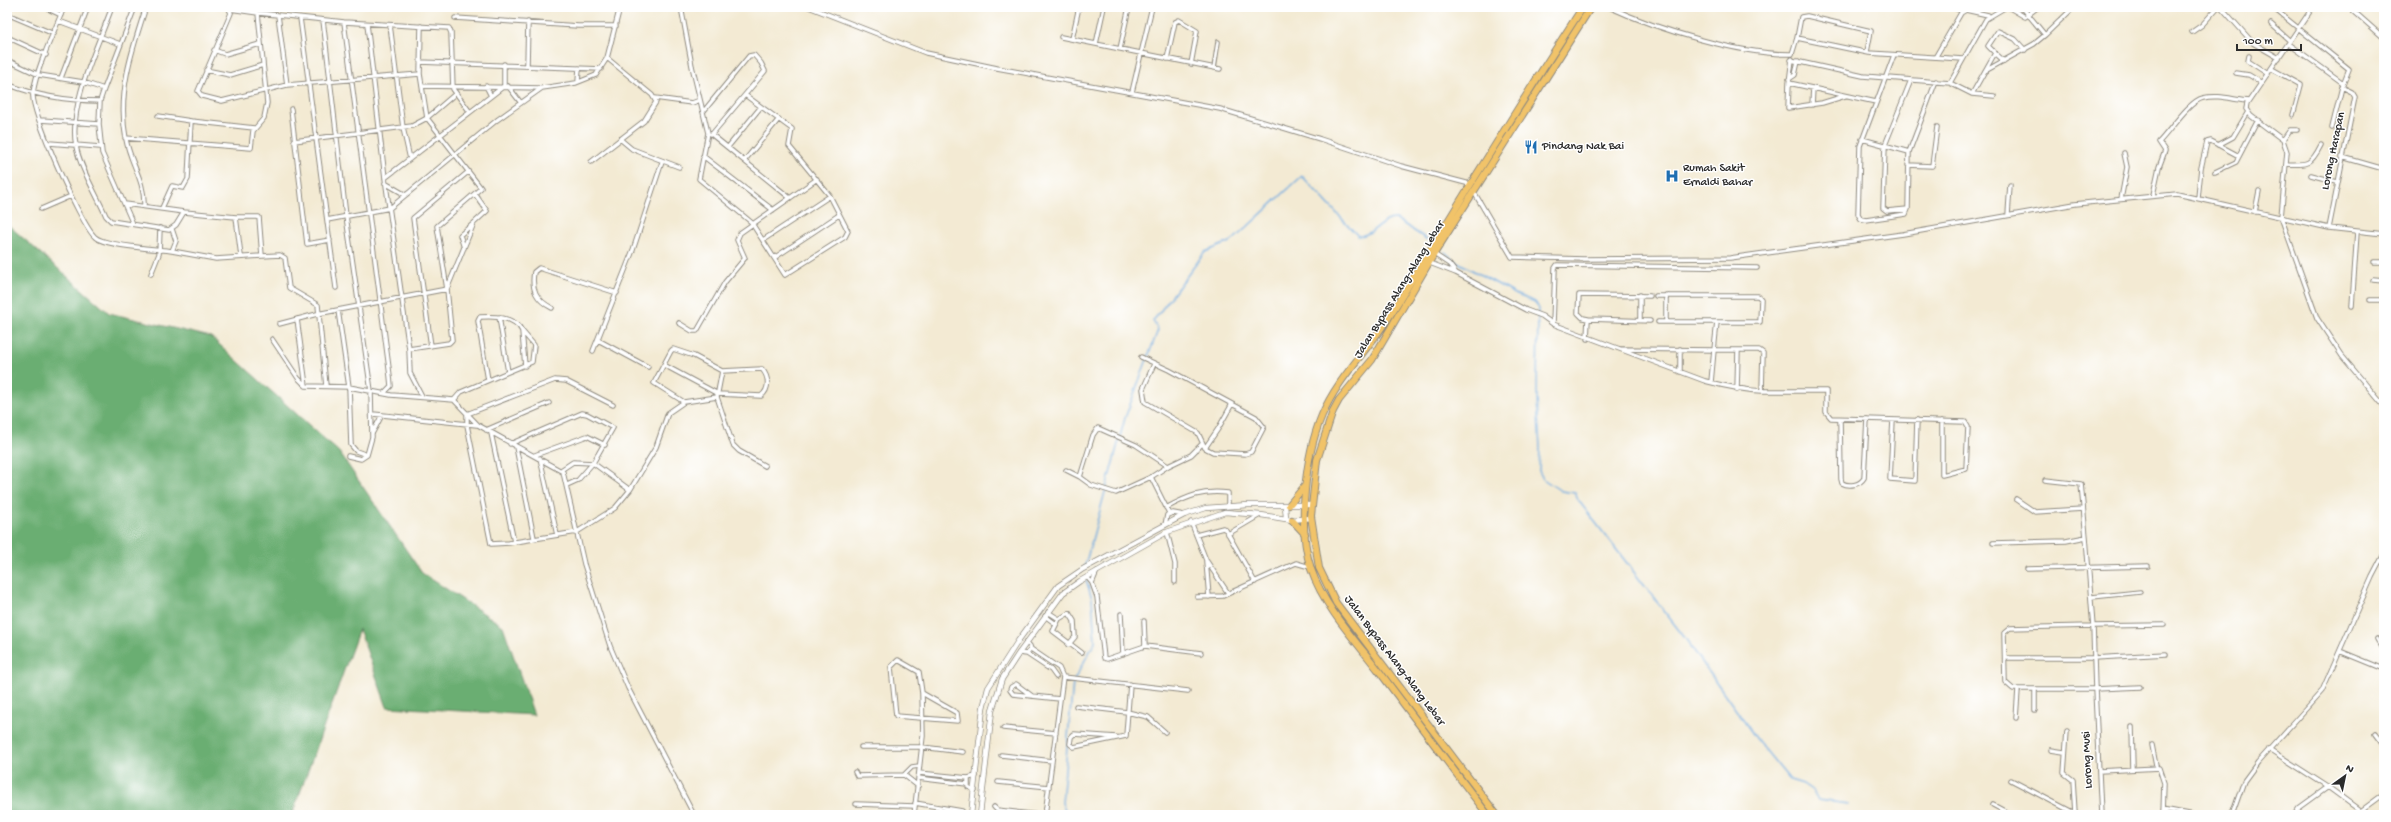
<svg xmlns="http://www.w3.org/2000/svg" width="2391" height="822" viewBox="0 0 2391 822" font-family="'Gochi Hand',sans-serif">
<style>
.forest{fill:#6aae72;stroke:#4a6c4e}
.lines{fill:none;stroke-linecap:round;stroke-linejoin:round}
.stream{stroke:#6fabe0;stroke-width:1.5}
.minor-casing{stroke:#8f8a7f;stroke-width:5.5}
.tertiary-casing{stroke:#8f8a7f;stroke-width:6}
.trunk-casing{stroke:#8f8a7f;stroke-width:8}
.minor{stroke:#fff;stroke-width:3.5}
.tertiary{stroke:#fff;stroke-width:4.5}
.trunk{stroke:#f1c369;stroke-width:6}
.labels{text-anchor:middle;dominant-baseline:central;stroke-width:3;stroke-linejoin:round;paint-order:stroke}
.poi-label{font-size:12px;fill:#2b2b2b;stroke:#fff;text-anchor:start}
.street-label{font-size:12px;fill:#2b2b2b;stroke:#fff}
</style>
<rect width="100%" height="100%" fill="#fff"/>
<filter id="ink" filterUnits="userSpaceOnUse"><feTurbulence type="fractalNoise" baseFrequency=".025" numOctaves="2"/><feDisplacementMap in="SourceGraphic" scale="8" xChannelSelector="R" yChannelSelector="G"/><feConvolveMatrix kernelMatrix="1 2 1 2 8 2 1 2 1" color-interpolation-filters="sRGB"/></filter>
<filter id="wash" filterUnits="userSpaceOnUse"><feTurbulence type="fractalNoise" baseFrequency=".012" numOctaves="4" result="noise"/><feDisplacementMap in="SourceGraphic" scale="16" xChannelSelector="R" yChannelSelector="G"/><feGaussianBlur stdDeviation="0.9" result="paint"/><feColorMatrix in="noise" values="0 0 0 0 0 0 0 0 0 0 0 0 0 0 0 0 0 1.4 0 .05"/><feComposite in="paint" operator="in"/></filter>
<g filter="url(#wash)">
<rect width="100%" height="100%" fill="#f3ead3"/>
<path class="forest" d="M7,224l102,89 102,24 128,115 83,121 81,53 31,89 -147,-8 -28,-78 -67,186h-285z"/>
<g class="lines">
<path class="stream" d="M1386,7l1,1
M1445,252l9,8 63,35 18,7 3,5 -1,92 3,49 -1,23 4,8 18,12 14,2 3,7 107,138 73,103 32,39 13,4 10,7 5,9 31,4
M1085,566l40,-148 33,-88 -5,-9 52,-69 27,-11 70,-65 56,60c15,0 24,-18 38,-17l32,21
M1067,815l-5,-12 11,-121 22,-40 -3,-44 -6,-18"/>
</g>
</g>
<g filter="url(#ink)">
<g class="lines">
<g class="minor-casing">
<path id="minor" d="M44,7l17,8
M64,7c-10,26 -27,59 -31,86 -3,17 48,132 62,144 9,9 62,12 77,14
M112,7c-14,39 -44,98 -36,139 4,22 21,49 30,70l5,5 58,9 7,-5 8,-13 52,5 5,39
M228,7l3,6 -33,78 4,5 20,5 65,-16 133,-11
M422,7h8
M681,7l11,59 16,67 -9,46 52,43 34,53 60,-38 3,-6 -18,-35 -41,-50 3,-17 -47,-34
M809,7l117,46 71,15 223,41 100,30 81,27 69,18
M1152,7h8
M1609,7c47,22 131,48 183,47l5,-16 72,15 94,6
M1951,7l13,4
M2008,7l17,10 13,-10
M2221,7l32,36 26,15
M2272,7l77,62 -7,18 -10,41
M2313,7l-66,97 -1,5 5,7 32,24 4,12 -6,65 36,101 25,38 42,50
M2349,7l35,31
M258,13l20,2 9,70
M7,14l47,20
M278,15l66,7 105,6 2,5 2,56 17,23
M300,18l36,270
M455,18l123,8h38
M323,20l23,196 25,175 1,46 -5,18
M59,21l61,23
M344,22l46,354 1,10 -7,7
M367,24l18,154 24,171 1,24 12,23
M2271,24l19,17
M390,25l13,103 7,31
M2192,32l10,-7 16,-18
M2045,35l27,-26 -1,-2
M7,37l39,18
M1061,37l159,32
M1797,38l4,-21 6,-1 64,15 -4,21
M1072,39l7,-32
M1096,44l8,-37
M2289,44l54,39
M1120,49l9,-42
M214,50l11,4 35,-10
M1995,53l9,8
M1894,55l-34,91 -2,68 3,5 5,1 40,-6 2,-5
M1936,56l25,-43 5,-3 22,5
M2249,56l-1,5 20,13
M1167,59l8,-37 4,-2 18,11 -6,33
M1792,59l-3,24 87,19
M7,60l32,15 44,7 21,7 31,-82
M1791,60l72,16 87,7 36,-64 20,-12
M420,62l181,7
M527,65l1,-43
M1214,68l4,-26
M2272,69l29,16 -8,30
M206,70l24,5 33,-10
M1985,71l49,-27 11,-9 -23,-28
M2236,73l13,2 13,8
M61,78l27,-71
M1789,79l6,-4 3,-14
M1911,80l-26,65 -2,63 4,3 21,-2 1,-57 27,-71
M578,82l1,-14
M1789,83l-1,25 34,-5 23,-7
M1950,83l22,11 23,-41 -7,-7 10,-15 17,8 10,11
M7,84c30,12 60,17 93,17
M422,86l118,2
M486,86l5,10
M508,86l13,17
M1132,92l20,-85
M1972,94l22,2
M655,98l37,5 8,-3
M1812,105l1,-17
M291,109l16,135 23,-4
M703,112l46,-56 5,-1 7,8 4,8 -53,63
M158,116l33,5
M40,120l59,4 3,29 31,71
M99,124l1,-23 4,-12
M2384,127v8
M711,134l79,64
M125,138l126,10 2,-17 11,-13 3,-15 -9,-90 -28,-4
M620,139l12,10 47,18
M1862,139l47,13
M2283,140l7,-10h7
M294,141l118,-15 15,-8 28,-24
M49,143l51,4
M2218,145l15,-8 15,-25
M728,147l32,-39
M703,156l70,54
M2342,157l42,12
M745,160l34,-41
M591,162l53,-41 12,-19 -4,-7 -45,-37
M2286,164c22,1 25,1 35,-19
M1908,165l24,1 5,-39
M2215,172l21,-10 22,-42
M2311,175l26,7
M385,178l119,-92v-22
M385,183l19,11
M1474,192l38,65 72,2 146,-1 173,-24 172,-30 102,-10 152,34 55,6
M2153,195l6,-28 6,-16 -6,-9c11,-11 30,-41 44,-44 15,-4 31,2 46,3
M2198,198l3,-30 6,-26 4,-1 28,15
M2121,199l6,-32 -3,-14
M125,204l59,8
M144,206c1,-26 -14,-43 -18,-67 -9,-46 6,-89 20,-132
M162,208l10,-22 11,2 5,-9 3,-58 63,7
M41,209l30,-13
M2255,212l4,-21
M2008,215l2,-30
M236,217h23l3,39 18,-1 5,3 4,30 29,17 8,81
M327,220l63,-12 107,-88 45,-32 34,-5 20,-8 11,-17 13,-51
M2329,228l26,-131 -3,-5 -10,-5
M172,229l4,12 -4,10 44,8 46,-3
M763,240l67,-44
M464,248l-4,-13 14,-12
M1434,254l15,10 7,9
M774,258l65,-43
M2374,262h10
M1430,263l26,10 70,37 16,6 11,8 152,57c19,5 36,9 57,10l1,-38 -4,-3h-45l-3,32
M151,274l8,-20 1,-26
M2373,280l11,1
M1656,296h102l3,3 -1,23h-43
M2370,300h14
M2352,306l5,-74
M552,308c-16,-8 -21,-19 -18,-36l5,-4 78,25
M338,310l11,77 2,58 5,6 11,4 -6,4 -13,-3
M297,319l9,67
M1588,319l-5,-1 -5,-5 1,-18 71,1
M1640,320v-25
M1666,322v-27
M679,323l13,8h5l28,-49 20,-24 -8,-18 3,-7 77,-54
M279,324l38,-10 130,-25 27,-66 13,-12 -12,-17
M1553,324l2,-56 2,-3 200,3
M272,339l26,39 8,8 43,1 42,8 63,5 24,25 85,47 21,92 26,82 18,42 66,127
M1587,339l1,-20 62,2
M598,340l50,27
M431,346l-18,-128 55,-46
M409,349l40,-6 3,-3 -5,-51 -10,-63 44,-38 -54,-70 -7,-44 1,-48
M1620,349l94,1 3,-28h-59
M593,351l40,-101 29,-88
M1141,357l28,13 87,47 8,10 -13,25 -6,2 -32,-2 -8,-4 -7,-15 -53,-31 -2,-13 11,-25
M722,371l-5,26 16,48 6,6 26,15
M508,372l24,-10 2,-17 -12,-14
M1680,372v-23
M488,380l-10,-59 2,-4c13,-1 35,-1 42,14l3,35
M1737,390l1,-40
M1762,391h64v21l5,6 134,4 3,5 -2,42 -24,6v-54
M454,400l7,-8 47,-20 -9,-55
M684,402l33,-5
M613,405l-47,-24 -11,-1 -88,34v11l24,119 18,-1 68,-11 38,-24 15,-18 26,-43 12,-34 16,-11 -30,-19 17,-32 2,-2 21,7 28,15 40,-2c7,8 8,20 -1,27l-43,-2 -54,-29
M373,414l104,11
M1840,419l1,60 1,4c7,4 18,2 22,-5l3,-59
M1893,420l-3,59 25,2 2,-61
M486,430l63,-27
M373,432l9,-17
M491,433l23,109
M510,444l72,-31 5,1 26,14 -20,35 -20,-1 -12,8
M516,447l18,91
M1205,448l13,-19 14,-25
M535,455l52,-19 18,9
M540,458l17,77
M1066,470l14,7 13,-42 5,-7 38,17 32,21 23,-11 11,-11
M1080,477l11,8 25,8 35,-16 17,-11
M1151,477l18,36
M2045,480l36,4 5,53
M567,485l11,-5 15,-17 37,27
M2016,499l19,13 48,-3
M1166,508c22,-12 36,-18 62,-15v12
M1191,522l15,38 22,33
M1165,525l2,-10 6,-2 11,2
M1167,532l8,32v18
M1228,534l32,-19
M1196,535l27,-7 3,2 29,52
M1993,543l73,-2 20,-4 7,89 71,-1
M1206,561l3,36
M2027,569l121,-3
M1087,577l5,6 5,-12
M1092,583l5,14 7,61 3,1 38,-13 56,7
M1197,597l26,-1 73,-33 14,4
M2092,597l48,-5
M1048,612l11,7
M1121,614l2,40
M1045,616l11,8
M1144,621l1,25
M2377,639l7,12
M1068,645l7,-8 -1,-16 -5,-8 -10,6 -6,12 29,22
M1031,649l28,19 4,9 -18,138
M2340,651l44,18
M1019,653l8,1 4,-5 -1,-3 -4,-4
M1027,654l24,16 5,7
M2005,658h89l1,31 45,-2
M898,660l21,12 3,21 35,20 1,8 -62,-5 -5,-49z
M1063,677l125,14
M1032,696l-16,-12 -5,3 -1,3 3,4 47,5
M1076,706l51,6 21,5 17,15
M2035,710v-20
M2016,718l2,-28
M2132,727l1,42
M1003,728l53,5
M2067,731l-3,42 9,7 2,33
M2375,734l9,12
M1116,737l-42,-3 -3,3 -1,7 4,3 52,-11 4,-52
M2152,745l4,21
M861,747h61l41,5
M2269,749l59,38 38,28
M2051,750l13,2
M1001,755l51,6
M2099,771l60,-3 5,15 -1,32
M855,772l2,4 47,-1 8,-8 7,-1
M919,773l49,5
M904,775l14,11
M918,778l49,6
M2011,780l67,35
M998,782l51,5
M975,790l-7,-3v-9l8,-2
M915,803l47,8
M856,804l58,2
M1993,805l19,10
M994,807l3,3 42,5
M2163,809l31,6
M2361,811l23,-17
M914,815l9,-79 -1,-43
M2101,815l-6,-126h-82l-8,-7 -1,-49 6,-5 83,-2 1,32 72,-4
M2232,815l12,-34 14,-19 64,-71 50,-114 12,-23
M2294,815l5,-7 29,-21"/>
</g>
<g class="tertiary-casing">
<path id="tertiary" d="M1285,505l1,13
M971,815l12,-107 5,-20 30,-47 40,-55 25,-17 82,-44 19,-10 22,-7 42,-3h64
M980,815l12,-104 10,-32 17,-26 44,-60 17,-12 87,-49 58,-20 36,3 31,5 19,-2"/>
</g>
<g class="trunk-casing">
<path id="trunk" d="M1289,505l15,-18
M1292,520l13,14
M1488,815c-37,-48 -73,-96 -109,-144 -24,-31 -55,-64 -68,-102 -14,-43 -6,-113 11,-154 15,-36 46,-65 67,-98 64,-104 127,-208 194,-310
M1497,815l-161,-212 -17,-35 -8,-52 6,-56 16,-49 6,-11 33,-40 62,-106 157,-247"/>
</g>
<use href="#minor" class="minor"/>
<use href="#tertiary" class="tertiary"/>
<use href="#trunk" class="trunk"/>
</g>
</g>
<defs>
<g id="restaurant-bare" transform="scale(1.08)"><path d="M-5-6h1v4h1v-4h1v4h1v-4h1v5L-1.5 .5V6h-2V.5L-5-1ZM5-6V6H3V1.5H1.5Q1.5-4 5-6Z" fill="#1f6fb2" stroke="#fff" stroke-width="2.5" paint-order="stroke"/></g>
<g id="hospital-bare" transform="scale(1.08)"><path d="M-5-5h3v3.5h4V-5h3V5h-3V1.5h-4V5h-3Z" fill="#1f6fb2" stroke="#fff" stroke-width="2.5" paint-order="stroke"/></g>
</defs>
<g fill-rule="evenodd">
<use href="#restaurant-bare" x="1531" y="147"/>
<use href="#hospital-bare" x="1672" y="176"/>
</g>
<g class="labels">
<g class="poi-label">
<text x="1542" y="147">Pindang Nak Bai</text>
<text x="1683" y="169">Rumah Sakit<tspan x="1683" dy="14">Ernaldi Bahar</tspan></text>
</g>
<g class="street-label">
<text transform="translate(2334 151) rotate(-78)">Lorong Harapan</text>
<text transform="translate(1400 290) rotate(-58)">Jalan Bypass Alang-Alang Lebar</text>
<text transform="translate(1394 661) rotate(53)">Jalan Bypass Alang-Alang Lebar</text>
<text transform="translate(2088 760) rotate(-93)">Lorong Musi</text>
</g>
</g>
<rect width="2391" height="822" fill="none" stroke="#fff" stroke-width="24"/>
<g transform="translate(2345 776) rotate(33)" stroke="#ffffff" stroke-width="3" paint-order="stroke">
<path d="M0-3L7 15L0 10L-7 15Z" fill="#2b2b2b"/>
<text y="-6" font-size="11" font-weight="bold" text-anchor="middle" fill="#2b2b2b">N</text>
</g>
<path d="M2237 44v6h64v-6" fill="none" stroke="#2b2b2b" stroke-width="2"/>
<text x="2243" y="44" font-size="12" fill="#2b2b2b" stroke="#ffffff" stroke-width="3" paint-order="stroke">100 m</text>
</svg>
